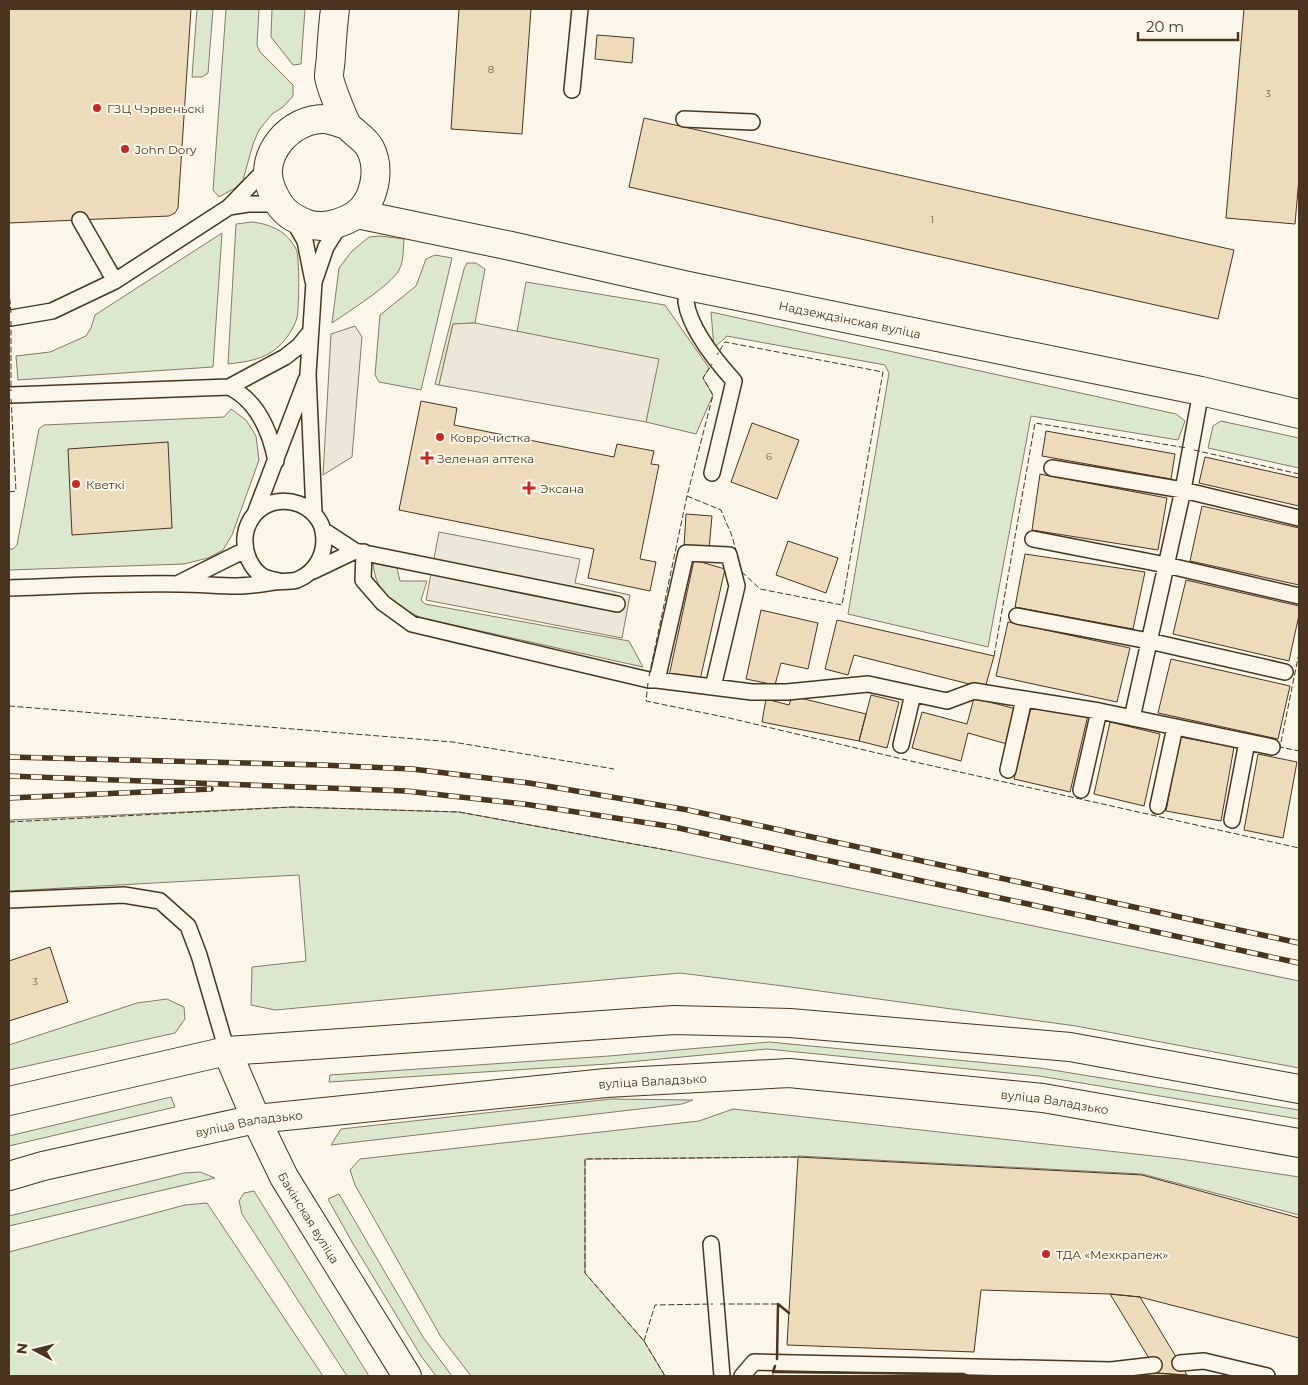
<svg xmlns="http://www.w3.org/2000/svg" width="1308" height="1385" viewBox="0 0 1308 1385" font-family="Montserrat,sans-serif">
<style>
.green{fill:#dce7d0;stroke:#887966}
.parking{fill:#ede7d9;stroke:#887966}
.building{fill:#ecdcbc;stroke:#4a3520}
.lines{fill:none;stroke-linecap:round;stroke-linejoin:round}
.service-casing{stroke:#4a3520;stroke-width:18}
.minor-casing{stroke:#4a3520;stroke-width:30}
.secondary-casing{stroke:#4a3520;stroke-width:30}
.service{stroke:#fbf6e9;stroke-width:15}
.minor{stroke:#fbf6e9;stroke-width:28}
.secondary{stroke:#fbf6e9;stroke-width:28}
.rail-casing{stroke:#4a3520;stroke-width:5.5}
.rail{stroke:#fbf6e9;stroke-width:4;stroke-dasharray:11;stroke-linecap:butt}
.fence{stroke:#4a3520;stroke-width:1;stroke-dasharray:6 2.5;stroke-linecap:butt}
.wall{stroke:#4a3520;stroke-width:2.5}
.poi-dot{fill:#c62828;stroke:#fbf6e9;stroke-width:2}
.labels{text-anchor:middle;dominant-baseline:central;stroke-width:4;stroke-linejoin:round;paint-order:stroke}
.number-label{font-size:10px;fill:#725f47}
.poi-label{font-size:12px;fill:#4a3520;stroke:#fbf6e9;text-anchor:start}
.street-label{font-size:12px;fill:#4a3520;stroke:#fbf6e9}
</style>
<rect width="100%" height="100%" fill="#fbf6e9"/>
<path class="green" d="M197,9h16l-5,64 -6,4h-10z
M226,9h33l-2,36 3,7 33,33v11l-10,11 -11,7 -13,16 -6,14 -10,36 -8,8 -16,9 -6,-7z
M272,9h33l-4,55 -8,1 -22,-28z
M252,222c18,2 35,9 44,27 4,7 3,60 1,69 -3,10 -11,22 -19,29 -14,13 -33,15 -50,17l8,-140z
M222,233l-9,134 -195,13 -2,-24 34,-4 36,-16 5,-8 4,-13z
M380,236l24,3c-1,10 0,22 -5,31 -8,15 -51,42 -67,53l7,-55 13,-17 17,-14z
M435,255l17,3 -31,132 -42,-8 -4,-7 5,-60 36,-29 10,-27z
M467,263h9l9,6 -10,54 -22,1 -14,61 -4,-1 29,-115z
M526,282l139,23 44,63 -6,10 10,17 -17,39 -50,-12 12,-63 -141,-27z
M711,312l465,102 9,7 -7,19 -147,-24 -43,231 -140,-33 41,-241 -4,-8 -158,-29 -13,12z
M231,409l15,11 10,16 3,24 -27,75 -9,15 -15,8 -24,6 -175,6v-21h4l4,-4 22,-116 5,-4 180,-8z
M1221,421l78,17v30l-91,-20 5,-22z
M373,563l24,5 3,13h27l-6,19 4,4 204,37 14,26 -221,-49c-27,-12 -46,-23 -49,-55z
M292,807l167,5 213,39 627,130v87l-223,-42 -293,-40 -103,-13 -405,37 -24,-5 1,-38 54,-6 -7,-86 -290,16v-71z
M167,999l17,8 1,12 -10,14 -166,37v-25l128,-42z
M769,1042l271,26 259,42v9l-260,-43 -272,-27 -160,15 -278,18 1,-7 279,-19z
M171,1097l4,10 -166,39v-10z
M611,1099l82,1 -11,4 -351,41 10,-16z
M733,1109l447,50 119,18v38l-157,-41 -344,-18v1l-213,2v114l59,68 21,35h-194l-30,-39 -86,-152 -5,-15 10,-11 339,-38z
M200,1172l15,6 -206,48v-10l175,-43z
M254,1191l115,185h-22l-105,-162 -3,-13 5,-8z
M339,1194l84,143 29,39h-16l-15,-20 -69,-114 -24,-43z
M207,1203l116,173h-314v-124l176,-47z"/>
<path class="parking" d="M475,323l184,36 -13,63 -207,-37 14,-61z
M355,326l7,11 -10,120 -29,18 8,-141z
M439,532l141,27 -5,24 55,12 -8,43 -196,-38z"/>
<path class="building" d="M9,9h182l-13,199 -3,5 -6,3 -160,7z
M459,9h72l-9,125 -71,-5z
M1244,9h55v169l-4,46 -69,-6z
M597,35l37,3 -2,25 -37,-4z
M644,118l590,132 -16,69 -589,-132z
M421,401l36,7 -3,17 160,32 3,-13 37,7 -3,13 8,1 -19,94 16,3 -6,29 -62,-13 6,-29 -195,-39z
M752,423l47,17 -22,59 -46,-17z
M1046,431l129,23 -4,25 -129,-23z
M168,442l4,86 -100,7 -4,-86z
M1205,457l94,21v28l-100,-23z
M1040,474l127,24 -9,52 -126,-20z
M1202,506l97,22v57l-109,-24z
M686,514l26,2 -3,33 -25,-2z
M788,541l50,17 -12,35 -50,-18z
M1025,554l120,18 -12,57 -118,-22z
M694,560l31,9 -25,111 -31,-4z
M1186,580l113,26v9l-10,46 -116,-27z
M761,610l57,13 -10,46 -27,-6 -6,22 -29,-6z
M837,620l157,36 -9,32 -131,-33 -6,20 -23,-6z
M1008,622l122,26 -13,54 -121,-26z
M1171,659l119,27 -12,53 -120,-26z
M871,695l28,7 -12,46 -28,-7z
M792,696l74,18 -7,27 -97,-19 4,-23 23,6z
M974,698l42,11 -9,35 -39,-11 -7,28 -49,-13 10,-36 45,12z
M1032,703l56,12 -18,77 -56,-13z
M1110,722l50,12 -16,72 -50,-12z
M1180,737l54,10 -13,74 -55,-10z
M1258,754l39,8 -14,76 -39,-8z
M50,947l18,55 -59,19v-60z
M798,1157l344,18 157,43v120l-159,-41 -30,-3 -129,-4 -7,62 -187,-7z
M1110,1294l30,3 47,78 -29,-2z
M1138,1372l59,4h-59z"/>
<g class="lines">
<g class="service-casing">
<path id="service" d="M572,90l8,-81
M684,119l68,3
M229,207l19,-3h30
M80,220l35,61
M293,220l12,21 8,40
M688,286c-1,5 -2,11 -2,16 4,27 30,59 48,79l-22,92
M11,318l41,-7 63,-30 114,-74 39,-40
M229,387c29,14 41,44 47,74
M11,395l218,-8 56,-30 14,-11 12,-15
M1052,468l131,22 116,28
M256,511l50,-131
M314,513l-6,-139 6,-92 12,-35 15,-24
M323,530l32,21 262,53
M1033,539l133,26 133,31
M364,552l-1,28 20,23 29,21 237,56h8l95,12h35l81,-8 79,17 27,-10 125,20 173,36
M313,571l42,-20
M181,582l64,-32
M9,588c57,-2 114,-5 171,-4 19,0 38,2 57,2 12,0 25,-2 37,-4 7,-1 16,0 23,-2 20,-8 30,-28 26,-49 -2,-12 -13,-23 -24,-27 -37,-13 -65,22 -50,56 3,6 9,14 15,17 5,2 10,3 15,4
M1017,616l132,25 136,31
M657,680l29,-127 43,2 8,31 -24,101
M1132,718l51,-228 18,-99
M901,745l12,-51
M1008,770l16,-71
M1081,790l18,-79
M1158,806l17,-79
M1232,820l15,-78
M9,900l115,-5 36,6 28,25 11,29 28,96
M711,1244l11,132
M1180,1363l24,-2 63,15
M742,1376l12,-14 357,8 43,-5"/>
</g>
<g class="minor-casing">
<g id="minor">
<path d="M335,9c-2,15 -3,30 -4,45 0,8 -2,16 -2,23 1,8 13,38 17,46 4,8 18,14 24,25 11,21 5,55 -16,68 -14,8 -31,13 -47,8 -20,-8 -28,-16 -36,-36 -13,-34 20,-70 54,-69 7,1 15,4 22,6"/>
<path id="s1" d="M357,214l154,32 177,40 513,105 98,23"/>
<path id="s2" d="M227,1051l29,68 28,58 123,199"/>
</g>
</g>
<g class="secondary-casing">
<g id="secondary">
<path d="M9,1101l218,-50 447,-31 116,3 280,24 229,42"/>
<path id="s3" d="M9,1176l34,-10 213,-47 350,-36 183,-10 254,25 256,45"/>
</g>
</g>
<use href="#service" class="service"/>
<use href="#minor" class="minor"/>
<use href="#secondary" class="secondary"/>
<g class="rail-casing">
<path id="rail" d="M9,757l313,8 90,4 117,14 159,27 611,133
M9,776l397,15 118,13 150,23 625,136
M9,798l202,-9"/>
</g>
<use href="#rail" class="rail"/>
<path class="fence" d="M9,290l2,23
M11,321v70
M1194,450l105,24
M9,492l7,-1 -5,-93
M687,496l34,14 11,26 10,36 18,17 82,16 41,-233 -158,-30 -8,13
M1299,653l-19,94 19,4
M994,656l41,-233 152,25
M649,676l38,-180 26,-101 -10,-17 9,-14
M648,683l-2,18 83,17 186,44 384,86
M9,706l444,36 161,27
M9,822l283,-15 167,5 213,39
M720,1304h58
M644,1341l11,-36 58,-1
M665,1376l-21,-35 -59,-68v-114l213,-2
M773,1376v-4"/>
<path class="wall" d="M777,1359l1,-55 11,9
M775,1366l-2,6 191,2 4,2"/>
</g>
<g class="poi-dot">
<circle cx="97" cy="108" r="5"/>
<circle cx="125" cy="149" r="5"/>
<circle cx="440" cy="437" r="5"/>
<path d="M424.5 450.5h5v5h5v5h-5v5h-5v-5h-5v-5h5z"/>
<circle cx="76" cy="484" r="5"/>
<path d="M526.5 480.5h5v5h5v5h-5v5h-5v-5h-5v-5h5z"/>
<circle cx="1046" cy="1254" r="5"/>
</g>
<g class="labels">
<g class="number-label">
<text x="491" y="69">8</text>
<text x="1268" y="93">3</text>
<text x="932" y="219">1</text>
<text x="769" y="456">6</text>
<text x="35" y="981">3</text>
</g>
<g class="poi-label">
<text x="107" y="108">ГЗЦ Чэрвеньскі</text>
<text x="135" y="149">John Dory</text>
<text x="450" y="437">Коврочистка</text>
<text x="437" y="458">Зеленая аптека</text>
<text x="86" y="484">Кветкі</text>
<text x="540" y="488">Эксана</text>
<text x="1056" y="1254">ТДА «Мехкрапеж»</text>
</g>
<g class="street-label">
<text stroke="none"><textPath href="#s1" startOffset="504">Надзеждзінская вуліца</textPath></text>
<text stroke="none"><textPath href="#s3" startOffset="652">вуліца Валадзько</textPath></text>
<text stroke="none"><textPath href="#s3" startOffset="1056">вуліца Валадзько</textPath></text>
<text stroke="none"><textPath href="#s3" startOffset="246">вуліца Валадзько</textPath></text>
<text stroke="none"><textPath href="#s2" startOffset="186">Бакінская вуліца</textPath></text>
</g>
</g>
<rect width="1308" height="1385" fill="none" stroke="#4a3520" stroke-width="20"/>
<g transform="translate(35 1350) rotate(277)" stroke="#fbf6e9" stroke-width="4" paint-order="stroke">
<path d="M0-4L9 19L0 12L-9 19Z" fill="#4a3520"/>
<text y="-8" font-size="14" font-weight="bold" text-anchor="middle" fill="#4a3520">N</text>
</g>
<path d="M1138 32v8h100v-8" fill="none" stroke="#4a3520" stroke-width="2.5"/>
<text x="1146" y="32" font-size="15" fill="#4a3520" stroke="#fbf6e9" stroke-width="4" paint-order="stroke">20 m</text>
</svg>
